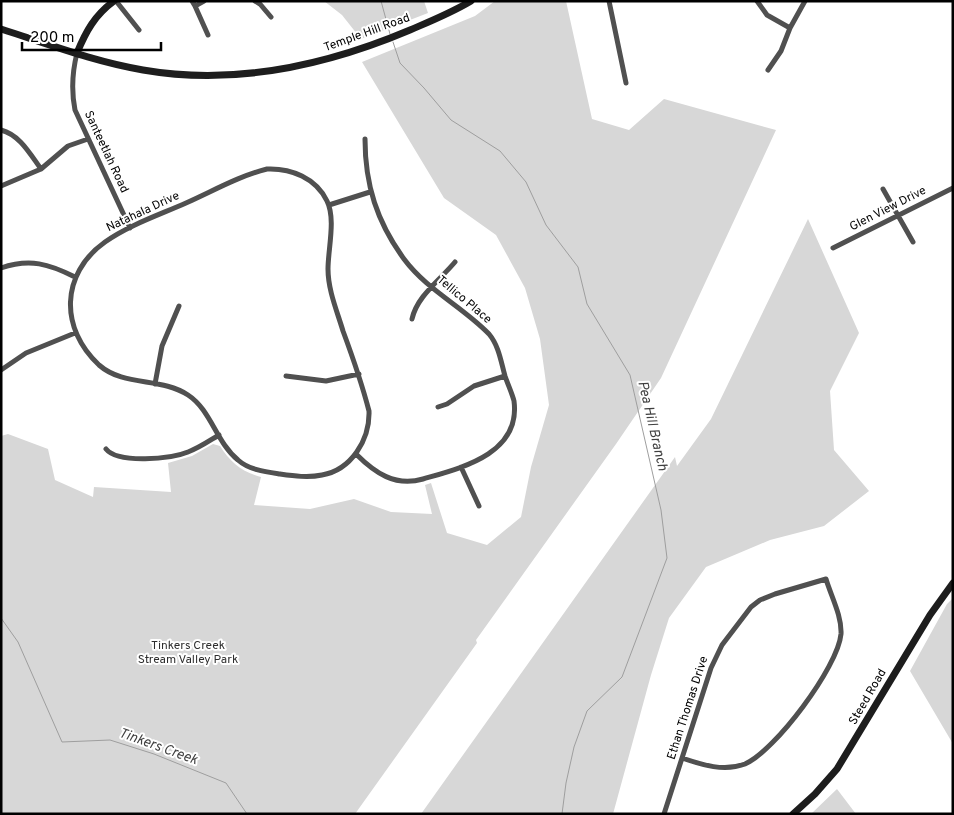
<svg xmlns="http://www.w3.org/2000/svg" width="954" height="815" viewBox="0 0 954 815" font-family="Overpass,sans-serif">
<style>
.green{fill:#d7d7d7}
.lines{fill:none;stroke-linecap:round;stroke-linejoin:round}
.stream{stroke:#9e9e9e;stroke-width:1}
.street{stroke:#505050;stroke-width:5}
.secondary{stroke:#1d1d1d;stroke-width:7}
.labels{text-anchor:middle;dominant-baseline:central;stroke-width:4;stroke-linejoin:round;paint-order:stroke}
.street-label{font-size:12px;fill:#000;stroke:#fff}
.park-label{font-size:12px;fill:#2e2e2e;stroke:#fff}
.water-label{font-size:14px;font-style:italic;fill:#3f3f3f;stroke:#fff}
</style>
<rect width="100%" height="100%" fill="#fff"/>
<path class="green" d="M324,1h100l4,12 -67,26 -19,-24z
M495,1h71l26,118 37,11 35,-31 112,31 -115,248 -45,66 -140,196 1,3 -122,171h-354v-378l7,-2 40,15 7,31 38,17 1,-10 77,5 -3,-29 24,-7 21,-12 7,2c10,16 22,26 41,31l-7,28 56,4 44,-10 37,13 41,2 -7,-29 6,-2 16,50 40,12 34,-28 10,-50 18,-62 -9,-66 -15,-51 -29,-53 -52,-37 -82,-136 113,-46z
M808,219l51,114 -29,58 4,59 35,41 -45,35 -54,14 -64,27 -37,51 -18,57 -38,139h-192l254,-357 2,9 34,-47z
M953,598v146l-43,-73 37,-67z
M837,789l19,25h-45z"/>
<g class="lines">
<path class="stream" d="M381,1l9,33
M393,42l7,21 24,25 27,32 49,31 26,31 20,43 32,42 9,37 43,71 31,135 6,48 -45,119 -35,34 -13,36 -8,36 -4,31
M1,618l17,24 44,100 48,-2 44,14 72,29 21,31"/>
<path class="street" d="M116,1l23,29
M192,1l3,5 13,29
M255,1l5,3 11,13
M609,1l17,82
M757,1l10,14 23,13
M195,6l9,-5
M77,53c-5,20 -6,37 -2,57l55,118
M768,70l13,-19 9,-23 15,-27
M1,130c19,5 29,24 40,39
M267,169c24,-1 49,9 60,32 9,18 1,48 1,68 0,21 9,42 15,62 10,27 19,53 26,80 1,29 -18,59 -47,64 -14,3 -28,1 -42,-1 -14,-2 -31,-4 -42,-14 -22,-18 -27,-50 -50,-65 -27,-18 -64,-8 -89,-30 -39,-36 -39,-91 6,-123 24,-17 54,-27 81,-39 27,-12 53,-27 81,-34z
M1,186l40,-17 27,-23 20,-7
M883,189l30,53
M329,205l41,-13
M833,248l120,-60
M1,268c29,-10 48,-4 74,9
M412,319c5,-23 28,-39 43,-57
M1,370l25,-17 49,-20
M286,376l40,5 33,-7
M155,384l7,-38 17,-40
M438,407l9,-3 27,-18 31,-10
M106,449c12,15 65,10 82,3 11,-4 21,-11 31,-17
M356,454c19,19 39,33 67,25 38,-11 98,-25 91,-78 -2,-8 -6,-16 -9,-25 -4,-14 -6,-30 -16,-42 -26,-27 -62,-44 -85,-75 -27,-37 -39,-74 -39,-120
M461,467l18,39
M664,814l47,-146 11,-23 29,-38 9,-7 15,-6 51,-15c5,17 16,37 15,55 -3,33 -66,117 -96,130 -21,8 -42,1 -63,-6"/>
<path class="secondary" d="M1,29c47,15 94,33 142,41 92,16 182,-4 267,-40 21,-9 41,-17 61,-29
M77,53c9,-22 18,-38 37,-52
M793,814l22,-20 22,-25 93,-154 23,-32"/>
</g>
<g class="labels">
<g class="street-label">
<text transform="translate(367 33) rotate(-20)">Temple Hill Road</text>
<text transform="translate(106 152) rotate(65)">Santeetlah Road</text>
<text transform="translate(888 209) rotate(-27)">Glen View Drive</text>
<text transform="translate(143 212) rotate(-25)">Natahala Drive</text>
<text transform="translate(464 300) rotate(40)">Tellico Place</text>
<text transform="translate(868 697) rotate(-60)">Steed Road</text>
<text transform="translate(688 708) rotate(-72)">Ethan Thomas Drive</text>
</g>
<g class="park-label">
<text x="188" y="646">Tinkers Creek<tspan x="188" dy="14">Stream Valley Park</tspan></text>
</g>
<g class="water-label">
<text transform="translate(652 426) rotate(77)">Pea Hill Branch</text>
<text transform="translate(158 747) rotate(20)">Tinkers Creek</text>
</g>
</g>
<rect width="954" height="815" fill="none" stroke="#000000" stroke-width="5"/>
<path d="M22 42v8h139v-8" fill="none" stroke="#000000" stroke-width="2.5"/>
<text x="30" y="42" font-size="15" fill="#000000" stroke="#ffffff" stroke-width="4" paint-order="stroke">200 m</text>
</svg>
